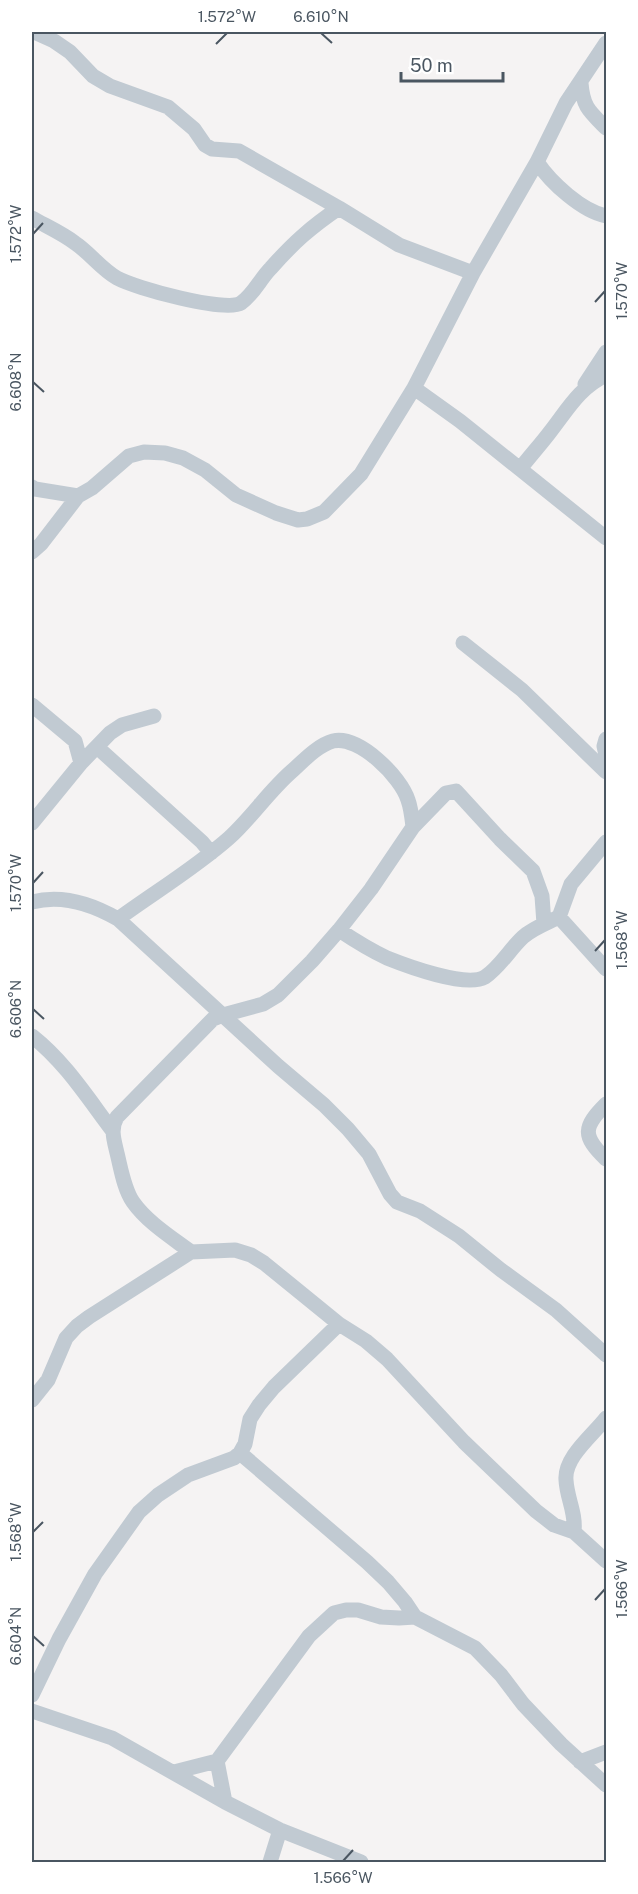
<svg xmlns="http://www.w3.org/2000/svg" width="638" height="1894" viewBox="0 0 638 1894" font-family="'Public Sans',sans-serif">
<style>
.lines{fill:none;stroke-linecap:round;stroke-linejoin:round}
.minor{stroke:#c1cad2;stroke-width:15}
.ticks{fill:none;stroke:#4a5661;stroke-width:2}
.neatline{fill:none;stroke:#4a5661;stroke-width:2}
.ticks-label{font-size:15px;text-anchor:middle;fill:#4a5661}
</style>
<rect width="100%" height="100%" fill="#f5f3f3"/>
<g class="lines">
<path class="minor" d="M34,32l20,9 16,11 23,24 17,10 58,21 26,22 11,16 7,4 27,2 100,57 60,37 74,28
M581,83c2,24 8,28 25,45
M537,162c14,21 45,49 69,54
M32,218c14,8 30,15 43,25 15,10 26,26 42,35 18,10 109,35 124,25 13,-9 19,-24 30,-35 22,-25 40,-41 68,-60
M585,384l21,-32
M414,388l46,33 146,117
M520,469c10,-13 21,-25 30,-37 18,-23 29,-44 56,-57
M32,487l3,2 43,7
M32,552l9,-8 37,-48 14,-8 37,-32 15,-4 21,1 18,5 22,12 31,25 40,18 22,7 9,-1 17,-7 37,-38 53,-86 59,-115 64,-111 29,-59 40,-60
M463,643l59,47 84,82
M32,705l43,36 6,22
M606,739l-2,7 2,9
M97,747l105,95 9,11
M32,823l49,-60 29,-30 12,-8 32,-9
M32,902c30,-8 60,2 86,17 37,-27 77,-51 111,-81 23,-21 40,-47 63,-67 11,-10 26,-26 41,-30 26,-6 68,36 75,59 3,8 4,18 5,27
M559,917l47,52
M118,919l160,147 46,39 24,24 21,25 21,40 7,8 23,9 39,25 42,34 55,40 50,45
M339,930c15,10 31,20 48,28 20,8 79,30 98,19 15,-10 25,-28 38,-40 10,-9 24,-14 36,-20l12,-33 35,-42
M32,1036c33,26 55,61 80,94
M606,1104c-23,23 -24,32 0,55
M191,1252c-20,-15 -44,-30 -58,-50 -9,-13 -12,-33 -16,-49 -3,-13 -7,-24 0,-36l96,-98 10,-4 40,-11 15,-9 34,-34 27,-31 32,-41 42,-62 33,-34 10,-2 44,48 33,32 9,25 2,28
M32,1400l16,-20 18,-42 11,-12 12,-9 102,-65 44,-2 16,5 13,8 75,61 27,17 21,18 77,83 72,69 18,14 20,7
M606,1418c-13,17 -42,39 -40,62 1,19 10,32 8,52l32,29
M240,1453l127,109 21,20 17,20 10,15 60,31 26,27 22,29 38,40 45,41
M32,1695l27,-56 36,-65 44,-62 19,-17 30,-20 46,-17 6,-5 5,-9 5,-25 9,-14 15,-18 65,-63
M32,1711l80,27 113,64 55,28 81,32
M217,1761l8,41
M580,1762l26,-10
M174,1772l43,-11 92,-125 25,-23 12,-3h12l23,7 18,1 16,-1
M270,1862l10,-32"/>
</g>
<path class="ticks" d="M321,33l11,10M216,44l11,-11M33,234l10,-11M595,302l10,-11M33,382l11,10M33,883l10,-11M595,951l10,-11M33,1009l11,10M33,1532l10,-10M595,1600l10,-11M33,1636l11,10M343,1861l10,-11"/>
<rect width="638" height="1894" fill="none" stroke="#ffffff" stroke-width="66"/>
<path d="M401 72v9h102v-9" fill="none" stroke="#4a5661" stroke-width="3"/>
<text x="410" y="72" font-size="18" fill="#4a5661" stroke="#ffffff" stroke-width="4.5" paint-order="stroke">50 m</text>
<rect x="33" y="33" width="572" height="1828" class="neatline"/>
<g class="ticks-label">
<text x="227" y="22">1.572°W</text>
<text x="321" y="22">6.610°N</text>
<text transform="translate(16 234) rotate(-90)" y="5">1.572°W</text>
<text transform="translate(622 291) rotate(-90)" y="5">1.570°W</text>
<text transform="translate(16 382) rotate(-90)" y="5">6.608°N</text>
<text transform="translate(16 883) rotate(-90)" y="5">1.570°W</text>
<text transform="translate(622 940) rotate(-90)" y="5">1.568°W</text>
<text transform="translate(16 1009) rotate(-90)" y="5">6.606°N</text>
<text transform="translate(16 1532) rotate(-90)" y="5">1.568°W</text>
<text transform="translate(622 1589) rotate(-90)" y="5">1.566°W</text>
<text transform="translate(16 1636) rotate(-90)" y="5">6.604°N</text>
<text x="343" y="1883">1.566°W</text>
</g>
</svg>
